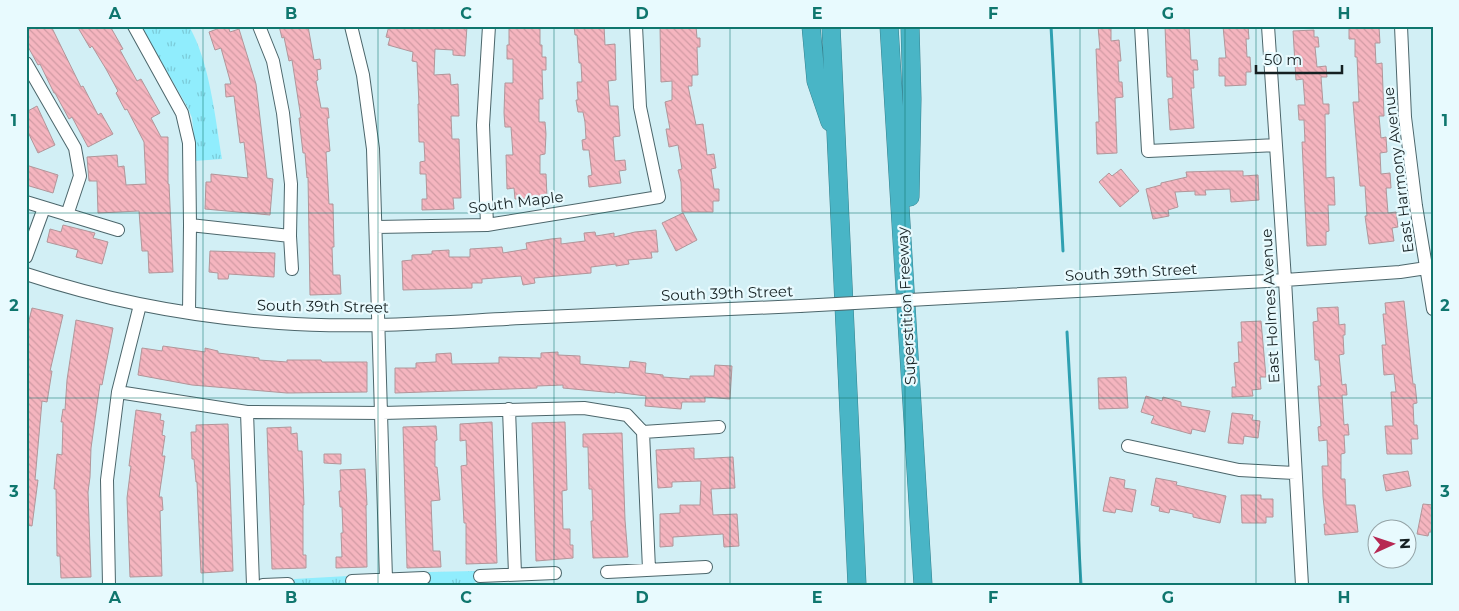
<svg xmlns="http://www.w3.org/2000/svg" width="1459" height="611" viewBox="0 0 1459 611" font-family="Montserrat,sans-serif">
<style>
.grass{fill:url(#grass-tufts)}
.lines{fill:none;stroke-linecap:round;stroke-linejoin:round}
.stream{stroke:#2fa0b1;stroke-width:3}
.building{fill:url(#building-back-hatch);stroke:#b1969a}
.minor-casing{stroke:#4c666b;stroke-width:14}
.highway-casing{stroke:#37818d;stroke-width:19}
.minor{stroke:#fff;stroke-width:12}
.highway{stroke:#49b5c6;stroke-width:18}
.minor-bridge-casing{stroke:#4c666b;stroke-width:14;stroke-linecap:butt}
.minor-bridge{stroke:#fff;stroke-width:12}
.grid{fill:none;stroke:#0f766e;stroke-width:1;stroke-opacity:0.55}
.labels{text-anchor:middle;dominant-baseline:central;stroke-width:4.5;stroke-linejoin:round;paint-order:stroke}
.street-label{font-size:15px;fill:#152022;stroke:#e8fafe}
.neatline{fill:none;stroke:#0f766e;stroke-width:2}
.grid-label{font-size:16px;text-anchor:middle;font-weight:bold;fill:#0f766e}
</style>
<defs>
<pattern id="grass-tufts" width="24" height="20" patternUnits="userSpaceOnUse" patternTransform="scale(1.25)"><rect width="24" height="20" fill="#90edfd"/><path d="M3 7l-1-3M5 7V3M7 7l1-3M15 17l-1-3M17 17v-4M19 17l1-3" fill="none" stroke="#7bcbd9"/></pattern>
<pattern id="building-back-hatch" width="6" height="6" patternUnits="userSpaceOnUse" patternTransform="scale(1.25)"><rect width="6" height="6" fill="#f5b5bf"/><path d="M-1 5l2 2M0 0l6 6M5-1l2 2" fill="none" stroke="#d19ba4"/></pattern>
</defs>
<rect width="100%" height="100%" fill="#d2eff5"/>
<path class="grass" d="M149,26h40c21,37 26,91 33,133l-28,2v-25l-2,-18 -4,-10 -45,-78z
M476,571l1,10 -6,4h-105l62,-3v-10z
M348,576l1,9h-55v-6z"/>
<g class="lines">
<path class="stream" d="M1051,26l12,225
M1067,332l14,253"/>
</g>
<path class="building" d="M26,26h25l30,61 2,-1 15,29 3,-2 12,21 -25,13 -16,-30 -3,2 -14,-26h-1l-14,-29 -2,1 -12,-22z
M77,26h33l13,23 -3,1 17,31 4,-2 19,34 -9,5 10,19h7v47h1l4,88 -24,1 -1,-22h-6l-3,-40 -41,2 -1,-32h-8l-2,-24 30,-2 1,12 6,-1 2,19 20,-1 -2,-42 -17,-33 -2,1 -9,-17 2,-2 -12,-22 -14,-23 -2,2z
M225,26h3l2,6 9,-3 17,55 11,94 6,1 -3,36 -65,-6 1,-27h5v-8l37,4 -4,-36 -4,1 -6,-47 -8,1 -1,-13h6l-10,-36 -6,2 -6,-18z
M279,26h29l6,34 6,-1 1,10 -4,1 1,10 -2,1 5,27h7l1,10h-2l3,33 -4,1 3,52h4l1,43h-2l1,28h7l1,19 -31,1 -2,-118 -1,1 -2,-25h-2l-4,-35h2l-9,-58 -3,1 -5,-24 -2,1z
M389,26h78l-2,30 -12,-1v-5l-18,-1 -1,26 16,-1 1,11 7,-1 1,32h-8l1,23h7l2,59h-8l1,11 -32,1v-11h5l-1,-25h-6v-12l5,-1 -1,-19h-5l-1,-38h1l-2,-42 -5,-1 1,-9 -25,-7 2,-7 -4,-1z
M509,26h31v19h2v12h4v13h-4l1,29h-4v23h6l1,12 -1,20 -5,1v19h6l1,23 -32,2 -1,-11 -7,1 -1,-34h7l-2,-28h-6l-1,-14 1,-30h8v-24h-6v-14h2z
M574,26h30l1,19 10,-1 1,36 -8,1 2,25h8l2,30 -7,1 2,24 10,-1 1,10 -7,1 2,12 -32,4 -1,-11 4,-1 -3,-25h-6l-1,-10 4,-1 -1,-17 -2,-10h-5l-2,-12h2l-1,-18h5l-1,-19h-2l-2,-28h-2z
M660,26h36l1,12h3v9h-3l1,28h-6v11h-4l8,39 7,-1 4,31 7,-1 2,14 -5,1 3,20h5v12h-6v11h-31l-1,-30 -3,-12 4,-1 -4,-24 -9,2 -3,-18h4l-5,-27 7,-2v-19l-11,1z
M1098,26h13v15l8,-1 2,21h-3l1,21h3l1,15 -8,1 2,55 -20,1 -1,-32h3l-3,-73h4z
M1165,26h24l2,34h6l1,10h-5l1,18h-3l3,40 -24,2 -2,-31 5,-1 -1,-21h-5z
M1223,26h25l1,13h-3l1,18h3l1,15h-5v13l-21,1v-10h-6v-18h7z
M1379,27l1,16h-5l1,21 6,-1 2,53h-5l2,22 5,-1 1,15 -7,1 1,21 9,-1 1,15h-5l2,25 8,-1 2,15 -6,1 2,13 -25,3 -4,-28h2l-2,-30h-5l-7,-84h6l-2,-45h-2v-18h-6v-11z
M1314,30v7h4l1,10h-4l2,20 9,-1 1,11h-6l2,27h6v10h-4l1,64 8,-1 1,28h-7l1,26 -3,1v13l-19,1 -5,-104h3l-1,-22h-5l-1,-15h7l-2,-26 -7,1 -3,-49z
M37,106l18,39 -17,8 -12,-25v-16z
M26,165l32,10 -5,18 -27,-8z
M1121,169l18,22 -19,16 -21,-25 10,-9 3,3z
M1218,171h25v5l15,-1 1,25 -28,2 -1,-13 -25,1 1,5h-11v-4l-20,1 3,15 -10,3 1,6 -16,3 -7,-30 15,-4v-2l26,-6 -1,-5z
M683,213l14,27 -21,11 -14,-28z
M63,225l32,8 -2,5 15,4 -6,22 -26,-7 2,-7 -31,-8 3,-13 11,3z
M656,230l2,22h-7l1,6 -24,2 1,4 -13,2v-2l-25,3v6l-57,5 1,5 -12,2 -2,-9 -39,3v4h-10v5l-69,2 -1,-29 10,-1v-5l20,-1v-3l17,-1v7h21v-8l32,-2 1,6 24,-4 -1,-6 25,-4 10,-1v6l24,-3 -1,-8 11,-1 1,4 18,-3v4l21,-5z
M210,251l65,2 -1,24 -45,-3 -1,5h-10v-6l-9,-1z
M1404,301l9,83h2l2,19 -4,1 1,21h3l1,14h-7l1,15h-25l-2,-28h8l-2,-34h5l-2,-18 -10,1 -2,-30h4l-3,-31h3l-1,-11z
M1338,307l1,18 6,-1v11h-2l1,19 -5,1 3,30 4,-1 1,11h-5l2,30 4,-1 1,11h-5l1,18 -4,1v25h4l1,26h9l3,27 -33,3 -1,-11h2l-3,-27 -1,-31h6l-1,-26 -8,1 -1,-14 3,-1 -3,-40h3l-2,-26h-4l-2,-38 5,-1 -1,-13z
M32,308l31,7 -13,56h2l-5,31 -5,-1 -7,79h3l-6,46 -6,-1v-192z
M76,320l37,8 -11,57 -2,-1 -9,64 -1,29 -2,15 3,85 -30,1 -1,-22h-3l-1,-67h-2l3,-35 5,1 1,-33h-2l2,-13 2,1 2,-30z
M1261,321l5,56h-6l1,12 -9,1 1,6 -21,1v-10h4l-2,-24 5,-1 -1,-20h4l-1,-20z
M163,346l42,6v-4l13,3v2l41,5v2l28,2v-2h34l1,2h45v30l-80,1 -95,-8 -54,-10 4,-27 20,3z
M558,352v3l22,1v8l49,4 1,-7 16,2 -1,10 18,2v2l27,2v-3h24l1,-11 17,1 -2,33 -25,-2v5h-23l-1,7 -36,-3 1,-10 -31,-4v1l-52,-5v-3l-26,1v2l-142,5v-25h21v-5l20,-1v-8l15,-1 1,11 47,-1v-6l42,1v-5z
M1126,377l2,31 -29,1 -1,-31z
M1146,396l16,5 1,-4 18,5v4l29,5 -5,21 -13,-3 -1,5 -40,-11 3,-7 -13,-4z
M136,410l25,4 -1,6 4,1 -2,14 3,1 -3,20h3l-6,41h3l1,13 -3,1 2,65 -32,1 -3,-79 4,-32h-2z
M1232,413l21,2 -1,5 8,1 -2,17 -14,-2 -1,8 -15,-1z
M492,422l5,141 -31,1v-41h-2l-3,-57 6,-1 -1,-25 -6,1v-17z
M565,422l2,68 -5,1 1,38h7v16h3v13l-37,3 -4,-138z
M228,424l5,147 -32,2 -4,-91h-1l-2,-23h-2l-1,-27h5v-7z
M436,426l1,14 -2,1v26h2l3,33 -9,1 2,50h7l1,16 -34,1 -4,-141z
M291,427v7l6,-1 1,18h4l2,54h-1v50h3v13l-34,1 -5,-141z
M622,433l3,87 3,37 -35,1 -2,-37h2l-1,-32h-3l-1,-42h-5v-13z
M694,448v11l39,-2 2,31 -24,1 2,26 24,-1 2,32 -15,1 -1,-13 -50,3v9l-13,1v-33l20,-1v-8h20l1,-24 -29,1v5l-14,1 -2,-38z
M324,454h17v10l-17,-1z
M365,469l2,36h-1l1,62 -31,1v-11h6l-1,-24h2l-1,-26h-2l-1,-16h2l-1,-21z
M1408,471l3,15 -25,5 -3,-16z
M1110,477l15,3 -1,8 12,2 -4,22 -16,-3 -1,4 -12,-2z
M1156,478l21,4 -1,3 50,11 -6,27 -27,-6v-3l-23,-5 -1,4 -10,-2 1,-4 -9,-2z
M1241,495h20v4h12v18h-7v6h-24z
M1423,504l10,1v27h-4l-1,4 -11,-2z"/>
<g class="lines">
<g class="minor-casing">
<path id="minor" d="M134,26l48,87 7,30 1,82 -1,88
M259,26l14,35 10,52 8,71 -1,52 2,33
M351,26l12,49 10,74 13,430
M1141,26l7,125 127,-6
M1268,26l17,254 17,305
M1401,26l4,91 11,89 17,103
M26,63l49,85 5,28 -13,39
M26,202l92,28
M190,225l100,11
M487,225l-4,-100 6,-99
M376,227l111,-2 172,-28 -19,-90 -4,-81
M26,257l18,-49
M26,274c82,27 167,43 253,49 81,6 162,-1 243,-5 92,-4 185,-8 278,-12
M946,298l339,-18 115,-8 33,-5
M118,392l129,20 135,1 202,-5 43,7 16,17 6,137
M509,409l6,165
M247,412l6,173
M643,432l76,-5
M1128,446l111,24 56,3
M607,572l99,-5
M480,576l75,-3
M352,581l72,-3
M109,585l-2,-105 11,-88 22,-87
M263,585l25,-1"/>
</g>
<g class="highway-casing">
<path id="highway" d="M811,26l5,55 14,41
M831,26l26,559
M889,26l34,559
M910,197l2,-98 -2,-73"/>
</g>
<use href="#minor" class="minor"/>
<use href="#highway" class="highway"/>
<g class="minor-bridge-casing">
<path id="minor-bridge" d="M800,306l146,-8"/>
</g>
<use href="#minor-bridge" class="minor-bridge"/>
</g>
<path class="grid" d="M203,26v559M378,26v559M554,26v559M730,26v559M905,26v559M1080,26v559M1256,26v559M26,213h1407M26,398h1407"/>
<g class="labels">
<g class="street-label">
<text transform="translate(1398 170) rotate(-97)">East Harmony Avenue</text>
<text transform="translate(516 202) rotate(-7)">South Maple</text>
<text transform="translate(1131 272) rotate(-3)">South 39th Street</text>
<text transform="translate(727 293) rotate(-2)">South 39th Street</text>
<text transform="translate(323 306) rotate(1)">South 39th Street</text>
<text transform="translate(906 306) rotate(-93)">Superstition Freeway</text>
<text transform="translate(1270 306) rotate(-93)">East Holmes Avenue</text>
</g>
</g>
<rect width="1459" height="611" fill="none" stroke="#e8fafe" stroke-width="55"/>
<g transform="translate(1392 544) rotate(87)"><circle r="24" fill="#e8fafe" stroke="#94a3a6"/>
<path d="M0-4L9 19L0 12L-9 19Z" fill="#b72853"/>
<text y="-8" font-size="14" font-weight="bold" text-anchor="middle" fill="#152022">N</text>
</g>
<path d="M1256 65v8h86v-8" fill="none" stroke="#152022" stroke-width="2.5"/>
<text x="1264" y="65" font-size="15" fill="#152022" stroke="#e8fafe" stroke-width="4" paint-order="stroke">50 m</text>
<rect x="28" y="28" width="1404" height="556" class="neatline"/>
<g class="grid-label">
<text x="115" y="19">A</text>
<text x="291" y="19">B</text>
<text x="466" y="19">C</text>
<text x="642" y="19">D</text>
<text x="817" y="19">E</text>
<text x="993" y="19">F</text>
<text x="1168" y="19">G</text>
<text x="1344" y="19">H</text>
<text x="14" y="126">1</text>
<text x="1445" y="126">1</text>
<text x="14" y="311">2</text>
<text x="1445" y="311">2</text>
<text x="14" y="497">3</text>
<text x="1445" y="497">3</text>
<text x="115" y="603">A</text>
<text x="291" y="603">B</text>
<text x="466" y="603">C</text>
<text x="642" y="603">D</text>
<text x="817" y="603">E</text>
<text x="993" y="603">F</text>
<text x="1168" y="603">G</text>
<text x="1344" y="603">H</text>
</g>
</svg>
